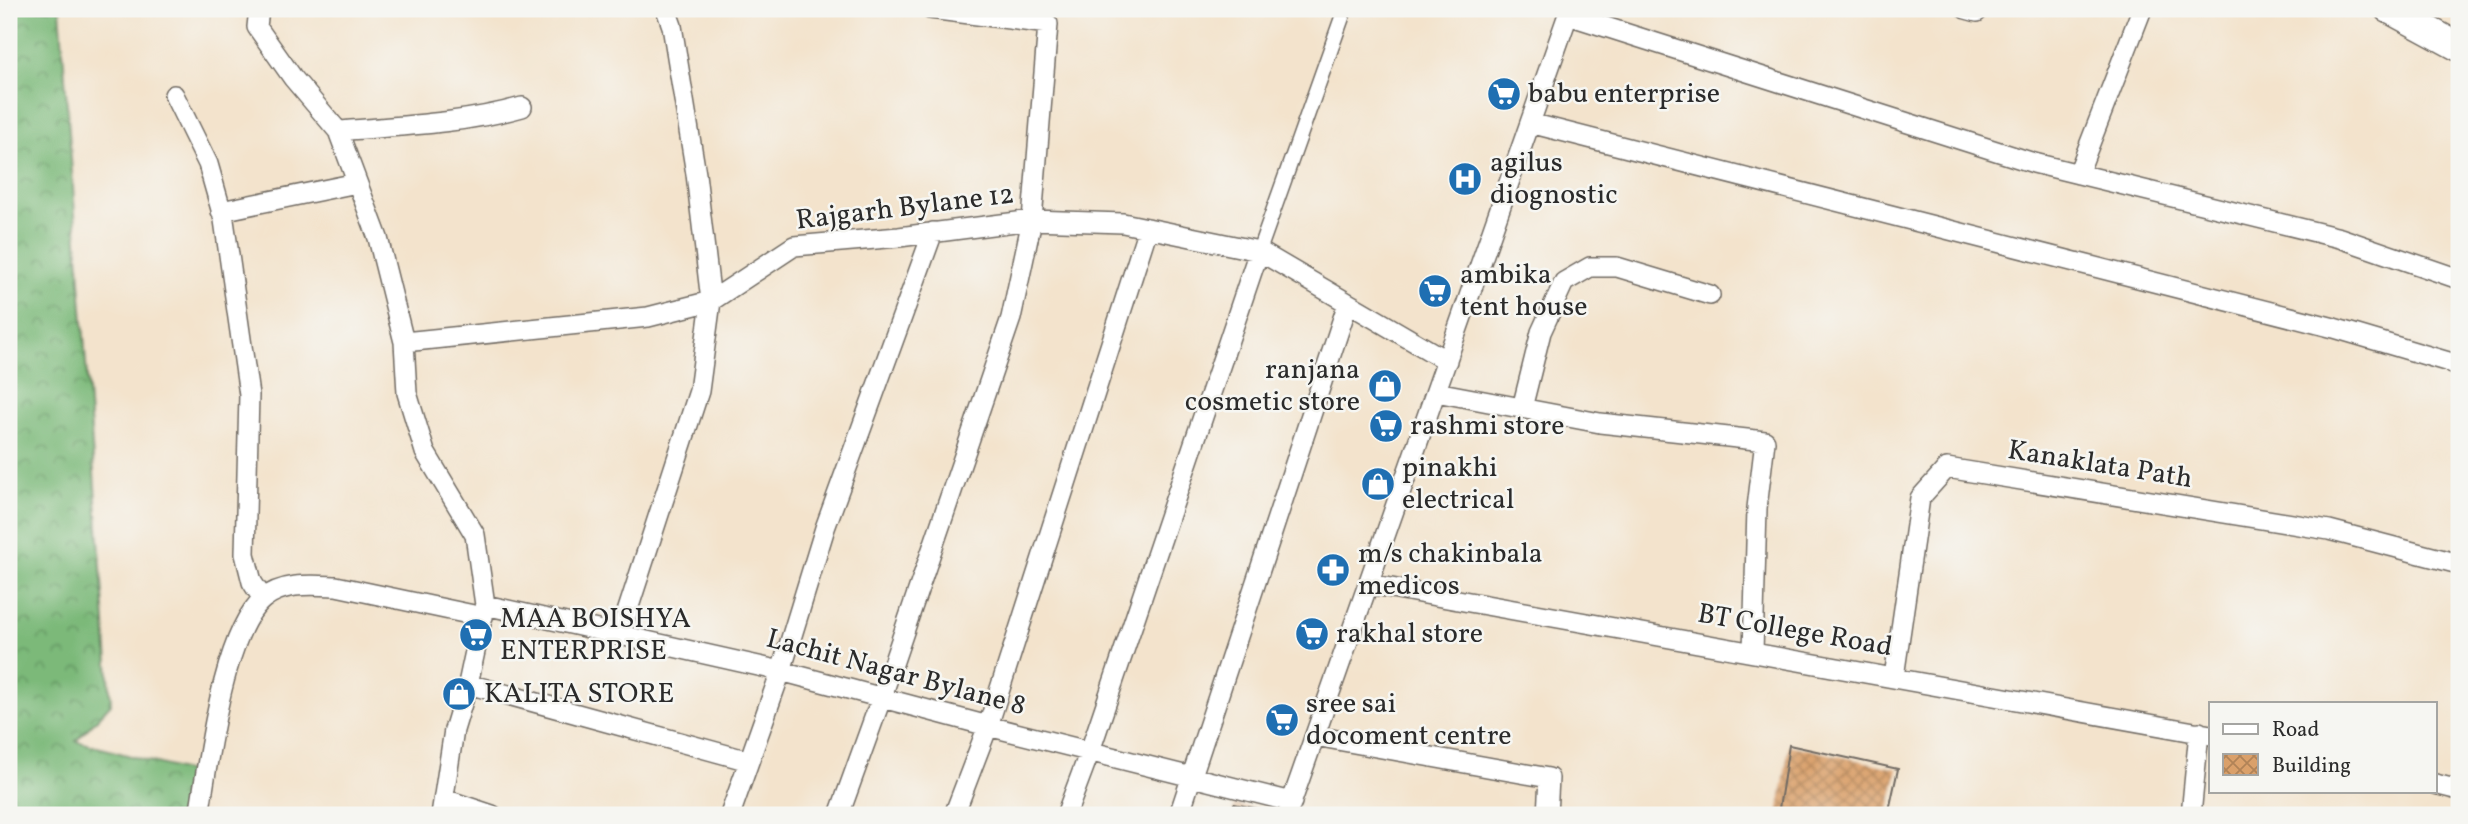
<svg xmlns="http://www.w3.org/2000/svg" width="2468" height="824" viewBox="0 0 2468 824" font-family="Vollkorn,serif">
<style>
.forest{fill:url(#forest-crowns);stroke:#537252;stroke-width:2}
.building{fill:url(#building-cross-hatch)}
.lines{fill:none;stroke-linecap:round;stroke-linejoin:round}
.pedestrian-casing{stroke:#716b63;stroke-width:17}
.minor-casing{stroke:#716b63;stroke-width:22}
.secondary-casing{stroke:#716b63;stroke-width:31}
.pedestrian{stroke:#fff;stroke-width:14}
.minor{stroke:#fff;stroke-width:19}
.secondary{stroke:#fff;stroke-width:28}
.labels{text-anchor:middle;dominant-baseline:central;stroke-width:5;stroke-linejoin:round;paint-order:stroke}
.poi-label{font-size:28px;fill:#2b2b2b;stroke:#f6f6f2;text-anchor:start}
.street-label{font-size:28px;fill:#2b2b2b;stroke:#f6f6f2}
</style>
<defs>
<pattern id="forest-crowns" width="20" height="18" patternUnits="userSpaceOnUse" patternTransform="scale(1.75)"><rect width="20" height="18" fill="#7bb979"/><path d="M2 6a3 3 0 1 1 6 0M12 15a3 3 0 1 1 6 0" fill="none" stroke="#659763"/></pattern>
<pattern id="building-cross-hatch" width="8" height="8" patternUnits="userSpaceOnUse" patternTransform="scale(1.75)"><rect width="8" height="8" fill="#daa06a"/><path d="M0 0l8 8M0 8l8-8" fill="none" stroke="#b18357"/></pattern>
</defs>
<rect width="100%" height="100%" fill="#f6f6f2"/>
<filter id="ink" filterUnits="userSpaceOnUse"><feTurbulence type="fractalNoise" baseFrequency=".0143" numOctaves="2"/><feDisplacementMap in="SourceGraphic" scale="14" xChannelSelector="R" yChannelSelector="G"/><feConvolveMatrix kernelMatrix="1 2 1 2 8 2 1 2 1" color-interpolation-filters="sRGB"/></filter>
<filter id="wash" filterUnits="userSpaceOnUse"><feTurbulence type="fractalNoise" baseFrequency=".00686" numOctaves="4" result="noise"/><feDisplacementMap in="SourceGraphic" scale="28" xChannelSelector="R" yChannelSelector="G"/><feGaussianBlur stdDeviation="1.57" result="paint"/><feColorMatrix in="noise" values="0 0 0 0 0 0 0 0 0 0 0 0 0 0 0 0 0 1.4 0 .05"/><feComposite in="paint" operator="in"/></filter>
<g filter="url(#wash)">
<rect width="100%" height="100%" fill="#f3e3cc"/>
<path class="forest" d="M9,9h51l51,695 -35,37 124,34 -8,40h-183z"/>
<g id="blocks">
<path class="building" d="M1789,745l109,24 -10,46h-110z
M1234,804l34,7 -1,4h-35z"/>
</g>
</g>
<g filter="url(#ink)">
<use href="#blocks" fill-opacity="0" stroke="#716b63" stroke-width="2"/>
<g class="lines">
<g class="pedestrian-casing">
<path id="pedestrian" d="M1259,251l86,-242"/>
</g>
<g class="minor-casing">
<path id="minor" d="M259,9l-2,18 36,51 45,53 40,107 26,104 3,51 18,59 50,83 10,70 -17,79 -14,46 -13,85
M1966,9l11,3 1,-3
M1568,15l466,148 306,75 119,41
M174,95l34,69 16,56 25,175 -4,159 7,28 11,17
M1530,123l804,205 125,37
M338,131c61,-5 124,-7 184,-24
M2078,174l64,-165
M221,211l136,-28
M404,342l244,-25 63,-16 83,-55 105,-9 133,-17 16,-196 -118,-15
M1436,392l164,31 165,18 -8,67 -4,144
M1522,408l19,-76 23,-50 26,-15h27l93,28
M1369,584l842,151
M485,605l296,66 207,55 304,76
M620,634l79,-243 12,-90 -15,-127 -24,-148 -6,-17
M1894,677l26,-179 27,-30 382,62 130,34
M468,684l281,77
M1315,736l234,42 -2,37
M2435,784l24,6
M444,799l48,16
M199,815c9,-51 24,-183 64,-216 20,-17 49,-14 73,-13l147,31
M730,815l51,-144 44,-143 108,-296
M839,815l42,-116 130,-381 21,-98 91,3 136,28 188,110
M954,815l34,-89 160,-498
M1066,815l24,-64 169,-500
M1179,815l169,-512
M1287,815l283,-806
M2191,815l8,-83"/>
</g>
<g class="secondary-casing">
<path id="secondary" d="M2389,9l70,38"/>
</g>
<use href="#pedestrian" class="pedestrian"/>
<use href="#minor" class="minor"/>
<use href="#secondary" class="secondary"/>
</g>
</g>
<defs>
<g id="supermarket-disc" transform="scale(1.75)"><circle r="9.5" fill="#1f6fb2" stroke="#f6f6f2"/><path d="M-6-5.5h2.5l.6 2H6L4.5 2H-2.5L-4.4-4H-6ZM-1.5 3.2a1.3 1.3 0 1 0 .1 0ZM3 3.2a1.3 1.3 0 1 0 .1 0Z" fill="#fff"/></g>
<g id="hospital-disc" transform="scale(1.75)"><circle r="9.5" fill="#1f6fb2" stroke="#f6f6f2"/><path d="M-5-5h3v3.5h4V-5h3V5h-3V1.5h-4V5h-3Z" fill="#fff"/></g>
<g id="shop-disc" transform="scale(1.75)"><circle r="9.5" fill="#1f6fb2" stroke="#f6f6f2"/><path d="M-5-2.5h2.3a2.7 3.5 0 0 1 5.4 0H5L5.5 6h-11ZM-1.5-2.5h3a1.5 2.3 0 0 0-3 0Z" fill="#fff"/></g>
<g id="pharmacy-disc" transform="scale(1.75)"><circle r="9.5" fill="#1f6fb2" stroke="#f6f6f2"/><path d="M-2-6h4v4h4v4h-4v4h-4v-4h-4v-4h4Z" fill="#fff"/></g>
</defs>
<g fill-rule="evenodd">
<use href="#supermarket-disc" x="1504" y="94"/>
<use href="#hospital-disc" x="1465" y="179"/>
<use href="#supermarket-disc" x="1435" y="291"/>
<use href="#shop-disc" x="1385" y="386"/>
<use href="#supermarket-disc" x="1386" y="426"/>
<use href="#shop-disc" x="1378" y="484"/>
<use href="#pharmacy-disc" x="1333" y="570"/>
<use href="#supermarket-disc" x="1312" y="634"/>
<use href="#supermarket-disc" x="476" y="635"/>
<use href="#shop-disc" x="459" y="694"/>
<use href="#supermarket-disc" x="1282" y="720"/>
</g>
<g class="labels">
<g class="poi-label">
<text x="1528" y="94">babu enterprise</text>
<text x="1490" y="163">agilus<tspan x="1490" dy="32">diognostic</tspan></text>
<text x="1460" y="275">ambika<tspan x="1460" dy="32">tent house</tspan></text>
<text x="1360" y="370" text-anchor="end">ranjana<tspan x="1360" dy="32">cosmetic store</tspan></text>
<text x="1410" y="426">rashmi store</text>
<text x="1402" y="468">pinakhi<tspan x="1402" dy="32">electrical</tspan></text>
<text x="1358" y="554">m/s chakinbala<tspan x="1358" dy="32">medicos</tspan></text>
<text x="500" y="619">MAA BOISHYA<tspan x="500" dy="32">ENTERPRISE</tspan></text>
<text x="1336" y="634">rakhal store</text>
<text x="484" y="694">KALITA STORE</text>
<text x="1306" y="704">sree sai<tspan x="1306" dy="32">docoment centre</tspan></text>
</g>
<g class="street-label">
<text transform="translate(905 208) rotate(-7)">Rajgarh Bylane 12</text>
<text transform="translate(2100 465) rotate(9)">Kanaklata Path</text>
<text transform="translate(1795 631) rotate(10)">BT College Road</text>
<text transform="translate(896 673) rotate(15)">Lachit Nagar Bylane 8</text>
</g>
</g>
<rect width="2468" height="824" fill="none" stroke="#f6f6f2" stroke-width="35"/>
<rect x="2209" y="702" width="228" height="91" fill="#f6f6f2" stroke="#a5a5a2" stroke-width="2"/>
<rect x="2223" y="724" width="35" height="10" fill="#ffffff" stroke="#a5a5a2" stroke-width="2"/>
<text x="2272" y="736" font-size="21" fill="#2b2b2b">Road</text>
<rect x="2223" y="754" width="35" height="21" fill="url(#building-cross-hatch)" stroke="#a5a5a2" stroke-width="2"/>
<text x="2272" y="772" font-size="21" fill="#2b2b2b">Building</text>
</svg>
